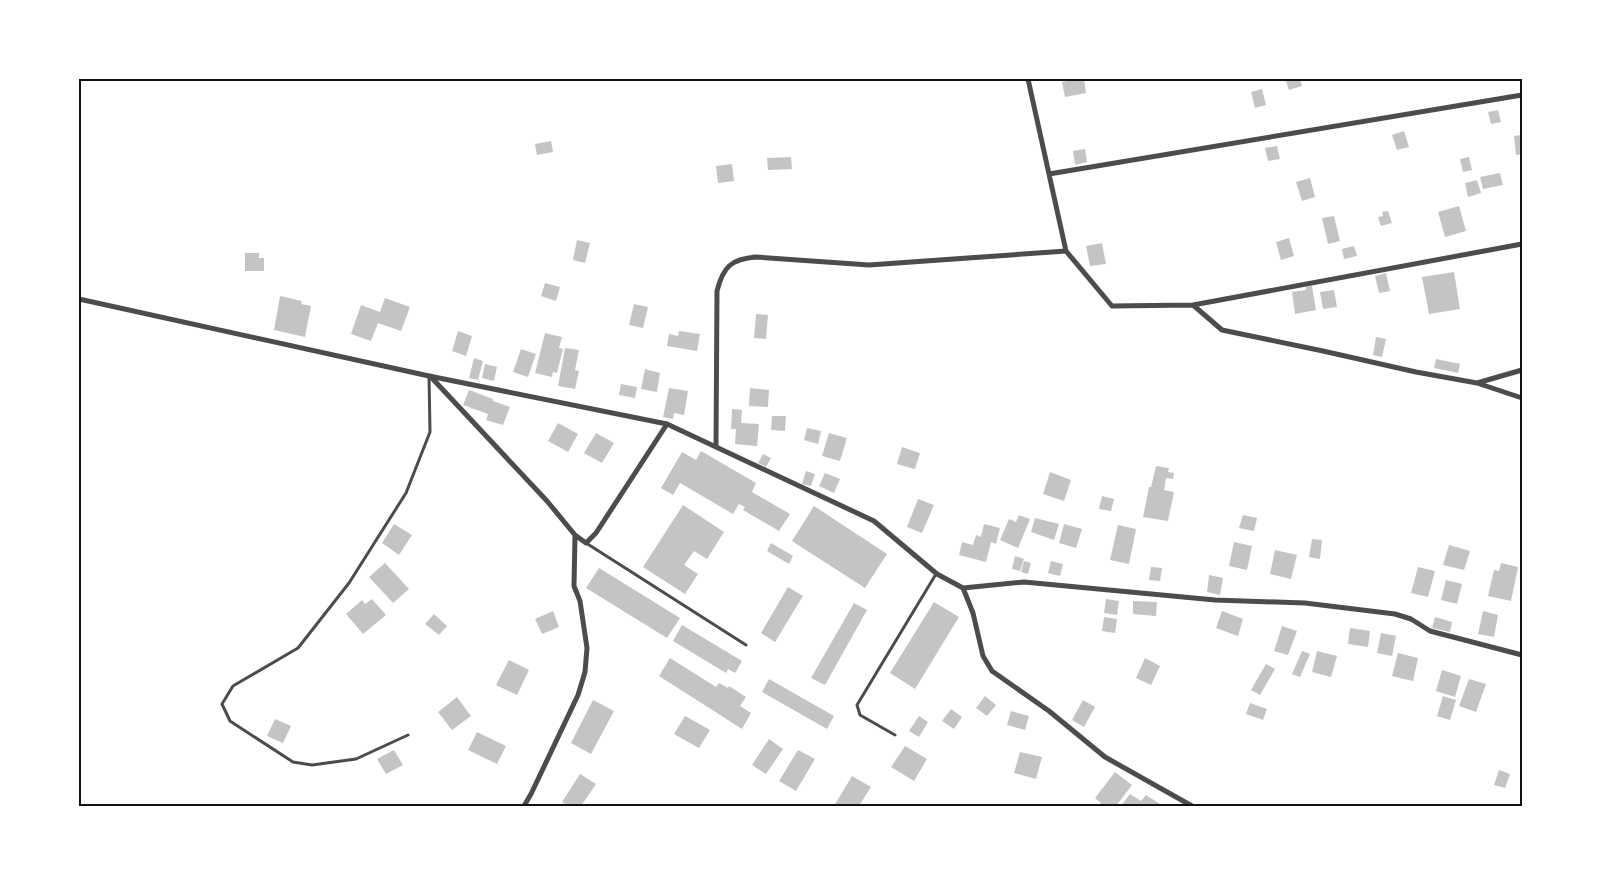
<svg xmlns="http://www.w3.org/2000/svg" width="1601" height="885" viewBox="0 0 1601 885" font-family="Overpass,sans-serif">
<style>
.building{fill:#c4c4c4}
.lines{fill:none;stroke-linecap:round;stroke-linejoin:round}
.service{stroke:#4c4c4c;stroke-width:3}
.minor{stroke:#4c4c4c;stroke-width:5}
.neatline{fill:none;stroke:#111;stroke-width:2}
</style>
<rect width="100%" height="100%" fill="#fff"/>
<path class="building" d="M1077,79h7l2,14 -21,4 -3,-15z
M1300,79l2,7 -13,4 -3,-9z
M1262,89l4,16 -11,3 -4,-16z
M1498,110l3,12 -10,2 -3,-12z
M1404,131l5,16 -12,3 -5,-15z
M1522,135v19l-6,1 -2,-19z
M551,141l2,11 -16,3 -2,-11z
M1277,146l3,13 -12,2 -3,-13z
M1085,149l2,13 -12,3 -2,-14z
M791,157l1,12 -24,1 -1,-12z
M1469,157l3,13 -9,2 -3,-13z
M732,164l2,17 -16,2 -2,-17z
M1500,173l3,12 -20,4 -3,-12z
M1310,178l5,19 -13,4 -6,-19z
M1477,180l4,13 -13,4 -3,-14z
M1459,206l7,25 -21,6 -7,-25z
M1388,211l4,12 -11,3 -3,-9 5,-1 -1,-4z
M1334,216l6,25 -12,3 -6,-26z
M1289,238l5,18 -13,4 -5,-18z
M577,240l13,3 -5,20 -12,-3z
M1102,243l4,21 -16,2 -4,-20z
M1354,246l3,10 -13,3 -2,-10z
M245,253h14v5h5v13h-19z
M1454,272l6,37 -31,5 -7,-37z
M1386,273l4,18 -11,2 -4,-17z
M545,283l15,4 -4,14 -15,-5z
M1312,286l4,24 -21,4 -3,-22 14,-2v-3z
M1334,290l3,17 -14,2 -3,-17z
M280,296l22,5 -1,3 10,2 -6,31 -31,-7z
M385,298l25,9 -9,24 -23,-8 -7,18 -20,-7 10,-29 19,7z
M634,304l14,3 -5,21 -14,-3z
M756,314l12,1 -2,24 -12,-1z
M458,331l14,5 -6,20 -14,-5z
M679,331l21,3 -3,17 -30,-5 2,-12 9,2z
M545,333l17,4 -3,11 4,1 -6,24 -4,-1 -1,5 -17,-4z
M1376,337l10,2 -4,18 -9,-2z
M565,348l14,2 -4,20 4,1 -4,18 -17,-3z
M521,349l15,5 -8,23 -15,-5z
M474,358l9,3 -5,19 -9,-2z
M1436,359l24,5 -2,9 -24,-5z
M485,364l12,3 -3,14 -12,-3z
M645,369l15,4 -3,19 -16,-3z
M621,384l16,3 -2,11 -16,-3z
M669,388l19,3 -4,24 -10,-2 -1,6 -10,-2z
M750,388l19,2 -1,17 -19,-1z
M469,390l24,9v2l17,6 -7,18 -17,-5 2,-6 -25,-9z
M732,409l10,1 -1,13 18,1 -2,22 -22,-2 1,-15h-5z
M772,416h14l-1,15 -14,-1z
M558,423l20,11 -10,18 -20,-11z
M807,428l14,3 -3,13 -14,-4z
M596,433l18,10 -12,20 -18,-10z
M829,433l18,5 -7,23 -18,-5z
M902,447l18,6 -5,16 -18,-5z
M701,451l55,32 -4,9 38,22 -11,17 -36,-21 2,-3 -6,-3 -6,10 -53,-31 -7,12 -12,-7 21,-36 14,8z
M763,454l8,4 -5,9 -8,-4z
M1156,466l13,2 -1,4 6,1 -1,6 -7,-1 -2,12 10,2 -6,29 -25,-4 6,-30h2z
M806,471l9,3 -4,12 -9,-2z
M1050,472l21,8 -7,21 -21,-7z
M825,473l15,6 -6,14 -15,-7z
M1102,496l12,3 -3,12 -12,-2z
M918,499l16,6 -12,28 -15,-6z
M683,505l41,27 -17,27 -13,-8 -10,14 14,9 -13,20 -42,-27z
M814,506l73,48 -22,34 -73,-47z
M1019,515l11,4 -12,29 -18,-8 9,-21 7,3z
M1243,515l14,3 -3,13 -15,-3z
M1035,518l24,6 -5,16 -23,-8z
M394,524l18,11 -13,20 -17,-12z
M984,524l16,4 -4,16 -5,-2 -5,20 -27,-7 3,-13 11,3 3,-10 5,2z
M1064,524l18,5 -6,19 -17,-5z
M1118,525l18,4 -7,35 -19,-4z
M1312,539l10,1 -2,19 -11,-2z
M1234,542l18,4 -5,24 -18,-4z
M771,543l22,13 -4,8 -22,-13z
M1449,545l21,6 -6,19 -21,-5z
M1275,550l22,5 -6,24 -21,-5z
M1015,556l9,3 -4,12 -8,-2z
M1024,561l7,2 -3,11 -7,-2z
M1051,561l12,3 -3,12 -12,-3z
M385,563l24,26 -16,14 -24,-26z
M1501,563l17,4 -7,34 -23,-5 6,-26 5,1z
M1151,567l11,1 -2,13 -11,-1z
M1418,567l17,4 -7,26 -17,-4z
M599,568l81,50 -13,20 -81,-50z
M1209,575l14,3 -3,17 -13,-3z
M1446,580l16,4 -5,20 -16,-4z
M788,587l15,9 -28,46 -14,-9z
M372,599l14,16 -23,19 -17,-20 16,-14 3,4z
M1106,599l13,2 -2,14 -13,-2z
M1133,601l24,1 -1,14 -23,-2z
M934,602l25,15 -44,72 -25,-16z
M854,603l13,7 -42,75 -14,-7z
M553,611l6,16 -17,7 -7,-15z
M1222,611l21,8 -5,17 -22,-8z
M1483,611l15,4 -4,22 -16,-3z
M434,614l13,12 -8,9 -14,-11z
M1104,617l13,2 -2,14 -13,-2z
M1435,617l17,5 -2,10 -18,-4z
M682,625l60,36 -7,12 -7,-4 -2,4 -53,-32z
M1282,626l15,5 -9,24 -14,-4z
M1350,628l20,3 -2,16 -20,-3z
M1381,633l15,3 -4,20 -15,-3z
M1302,651l8,3 -10,23 -8,-3z
M1317,651l20,5 -6,21 -19,-5z
M1398,653l20,5 -5,23 -21,-5z
M670,658l46,29 3,-4 9,5 1,-2 17,11 -6,9 11,7 -9,16 -83,-53z
M1145,658l15,8 -9,19 -15,-7z
M509,660l20,10 -12,25 -21,-10z
M1266,664l9,5 -15,26 -9,-5z
M1442,670l19,6 -6,21 -19,-6z
M769,679l65,37 -7,13 -65,-37z
M1469,679l17,5 -10,28 -17,-6z
M985,696l11,9 -9,11 -11,-8z
M1443,696l13,4 -6,20 -13,-4z
M457,697l14,19 -19,14 -14,-18z
M593,700l21,11 -23,43 -20,-11z
M1083,700l12,7 -11,20 -12,-7z
M1250,703l17,6 -4,11 -17,-6z
M951,709l11,8 -8,12 -12,-8z
M1011,711l18,5 -4,14 -18,-5z
M685,716l25,14 -11,18 -25,-14z
M919,716l9,6 -9,15 -10,-6z
M275,719l16,7 -8,17 -16,-7z
M477,732l29,14 -9,18 -29,-14z
M769,739l14,10 -17,25 -14,-9z
M905,746l22,13 -13,22 -23,-14z
M394,750l9,15 -17,9 -9,-15z
M798,750l17,9 -19,32 -17,-10z
M1020,752l22,5 -6,22 -22,-6z
M1499,770l11,4 -5,14 -11,-3z
M1115,772l17,13 -16,21h-18l3,-3 -6,-5z
M580,774l16,10 -15,22h-12l-7,-4z
M852,776l19,11 -12,19h-25z
M1130,794l11,7 5,-6 14,9 -2,2h-37z"/>
<g class="lines">
<path class="service" d="M586,543l160,102
M408,735l-52,24 -44,6 -19,-3 -63,-41 -8,-17 11,-18 65,-38 51,-65 57,-90 24,-61 -1,-56
M895,735l-35,-20 -3,-10 79,-131"/>
<path class="minor" d="M1028,79l38,172 46,55 81,-1 29,25 101,21 93,21 61,11 45,-13
M1049,174l473,-79
M79,299l350,77 238,48 207,97 63,53 26,14 61,-6 191,18 90,3 90,11 16,5 19,12 92,24
M1193,305l329,-61
M430,376l117,125 28,34 -1,51 6,15 7,47 -2,24 -7,23 -47,99 -7,12
M1477,383l45,15
M716,446l1,-155c6,-24 14,-32 39,-34l113,8 197,-14
M575,535l11,8 10,-10 71,-109
M963,588l10,25 10,43 9,15 57,40 56,46 87,49"/>
</g>
<rect width="1601" height="885" fill="none" stroke="#ffffff" stroke-width="160"/>
<rect x="80" y="80" width="1441" height="725" class="neatline"/>
</svg>
